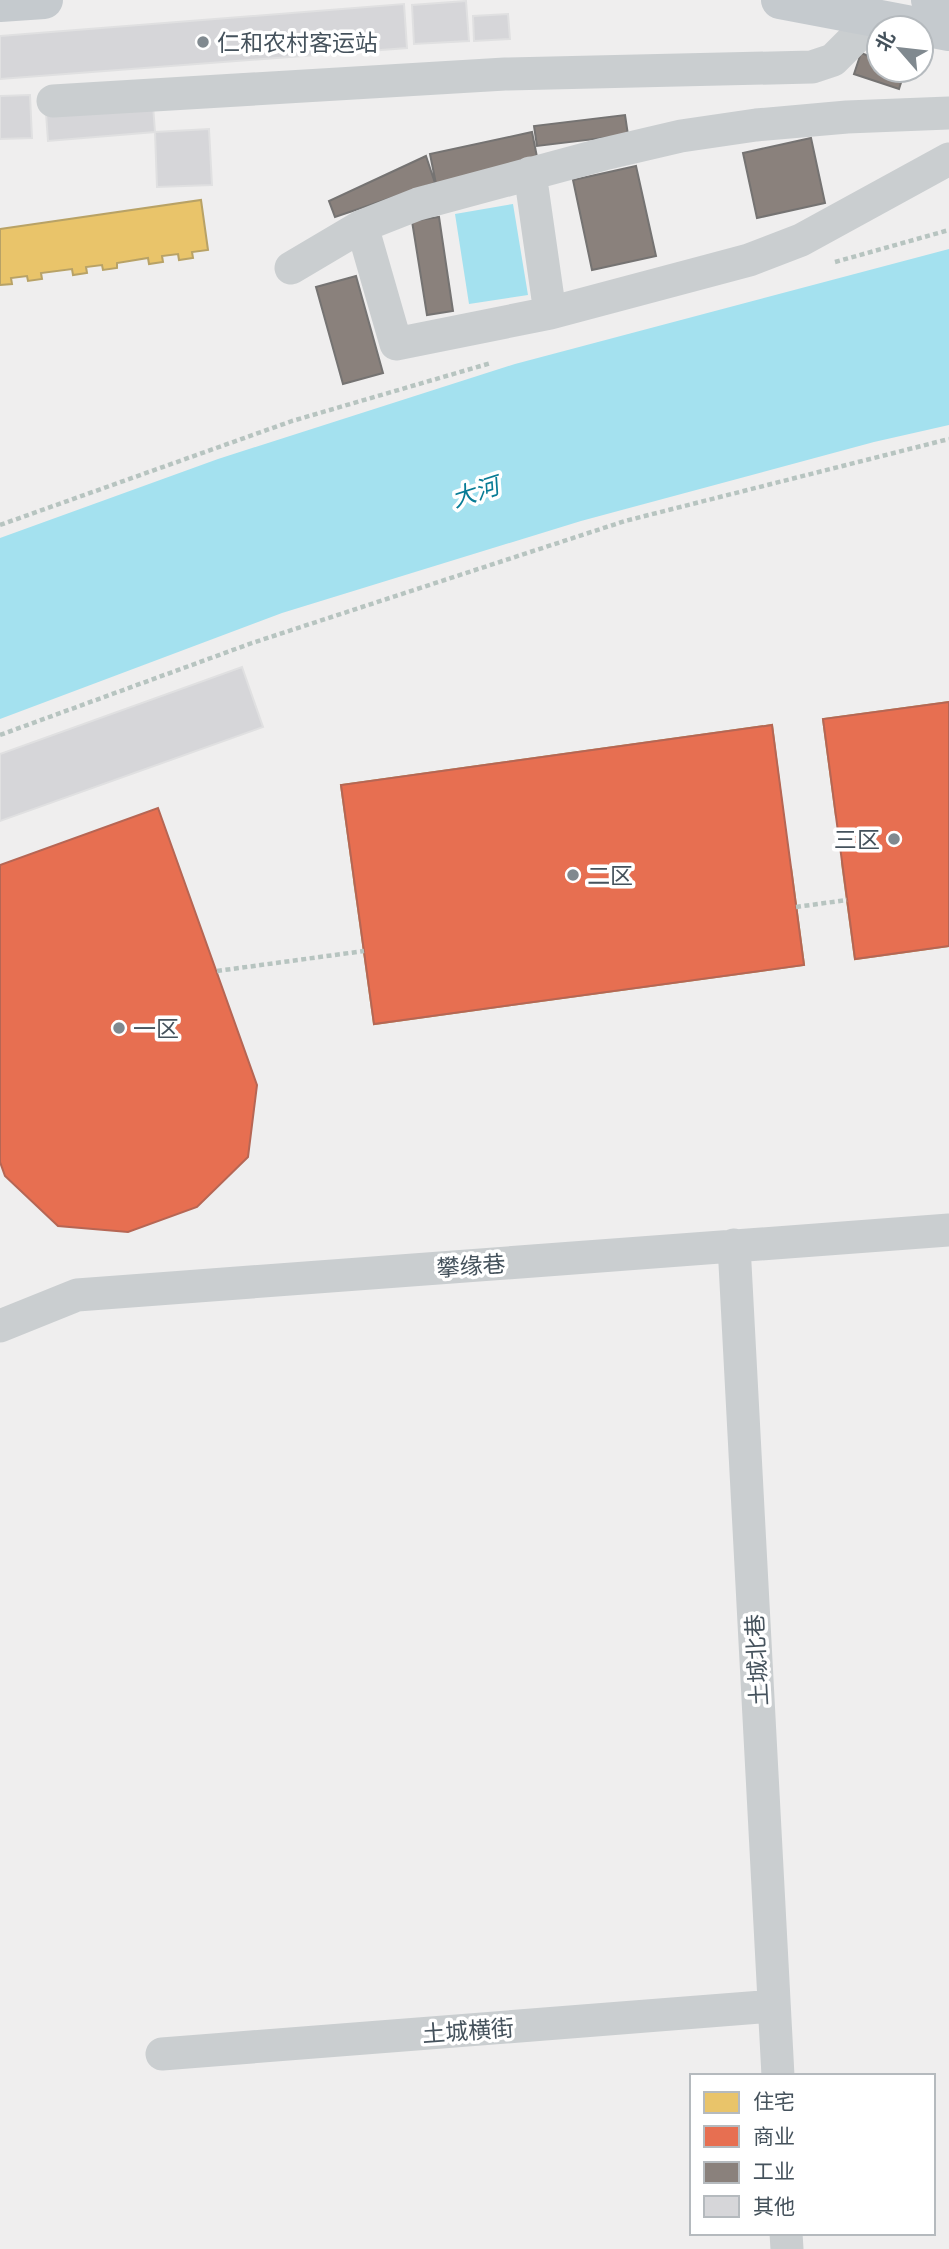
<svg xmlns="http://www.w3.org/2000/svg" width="949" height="2249" viewBox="0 0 949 2249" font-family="Manrope,'Noto Sans SC',sans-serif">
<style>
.water{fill:#a4e1ef}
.homes{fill:#e9c46a;stroke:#b8a266;stroke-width:2}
.shops{fill:#e76f51;stroke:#b66654;stroke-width:2}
.industry{fill:#8a817c;stroke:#757372;stroke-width:2}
.building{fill:#d6d6d9;stroke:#e0e0e1;stroke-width:2}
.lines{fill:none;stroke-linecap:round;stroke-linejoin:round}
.path{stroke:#b7c4c0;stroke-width:4.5;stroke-dasharray:5 3.5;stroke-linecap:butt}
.minor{stroke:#caced0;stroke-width:33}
.major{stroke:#c5cace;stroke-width:38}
.poi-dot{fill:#80898f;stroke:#fff;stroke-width:2.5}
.labels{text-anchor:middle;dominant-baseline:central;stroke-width:7;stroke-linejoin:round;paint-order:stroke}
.poi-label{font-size:23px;fill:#45525c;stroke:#fff;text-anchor:start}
.street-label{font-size:23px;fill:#45525c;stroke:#fff}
.water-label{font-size:24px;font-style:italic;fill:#087c96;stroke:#fff}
</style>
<rect width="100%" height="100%" fill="#efeeee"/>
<path class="water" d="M513,204l15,91 -59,9 -14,-90z
M949,249v176l-75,17 -293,79 -299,92 -282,106v-181l218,-79 297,-95z"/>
<path class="homes" d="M201,200l7,50 -16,2 1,6 -14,2 -1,-6 -16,2 1,6 -14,2 -1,-6 -31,5v5l-14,2 -1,-5 -16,2 1,6 -14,2 -1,-6 -31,4 1,6 -14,2 -1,-5 -16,2 1,6 -12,1v-56z
M949,702v57l-64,9 6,40 -55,8 -13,-97z
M772,725l12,96 -48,7 -6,-40 -333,47 6,40 12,87 333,-47 -6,-40 49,-7 13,97 -430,59 -33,-239z
M781,796l3,25 -48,7 -4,-25z
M897,855l5,40 47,-6v57l-94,13 -13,-96z
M791,868l3,26 -48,7 -4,-26z
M403,875l6,46 -48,7 -7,-47z"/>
<path class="shops" d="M949,702v244l-94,13 -32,-240z
M772,725l32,240 -430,59 -33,-239z
M158,808l99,277 -9,72 -51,50 -69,25 -70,-6 -53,-50 -5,-14v-297z"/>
<path class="industry" d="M861,53l18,7v10h26l-6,19 -45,-15z
M625,115l3,20 -91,11 -3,-20z
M532,132l6,30 -102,22 -6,-30z
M811,138l14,65 -68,15 -14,-65z
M426,156l9,27 -100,34 -6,-16z
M636,166l20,90 -64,14 -19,-90z
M439,217l14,94 -26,4 -15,-94z
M356,276l27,97 -40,11 -27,-97z"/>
<path class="building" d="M466,1l3,40 -55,3 -2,-39z
M404,4l3,44 -407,31v-43z
M508,14l2,25 -36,2 -1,-25z
M30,95l2,43 -32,1v-43z
M153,105l2,27 -107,9 -2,-28z
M209,129l3,56 -55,2 -2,-55z
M242,667l21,60 -263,94v-67z"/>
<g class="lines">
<path class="path" d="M835,262l114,-32
M0,525l292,-104 199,-58
M0,735l252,-92 373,-122 324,-82
M796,907l51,-7
M217,971l147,-20"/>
<path class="minor" d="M53,101l452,-27 307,-7 21,-7 43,-43
M530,173l20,140
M362,226l34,118 154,-31 199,-53 52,-20 148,-81
M291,268l71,-42 56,-22 186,-50 77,-18 75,-11 91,-8 102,-4
M734,1245l44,831
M0,1326l77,-31 872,-65
M162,2054l612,-48
M786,2233l1,16"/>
<path class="major" d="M780,0l169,32
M930,0l19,4
M0,3l44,-3"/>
</g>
<g class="poi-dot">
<circle cx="203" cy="42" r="7"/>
<circle cx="894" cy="839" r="7"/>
<circle cx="573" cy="875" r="7"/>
<circle cx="119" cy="1028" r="7"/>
</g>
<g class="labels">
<g class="poi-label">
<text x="217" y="42">仁和农村客运站</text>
<text x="880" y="839" text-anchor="end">三区</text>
<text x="587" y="875">二区</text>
<text x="133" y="1028">一区</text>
</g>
<g class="street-label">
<text transform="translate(471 1265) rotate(-4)">攀缘巷</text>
<text transform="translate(756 1660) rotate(-93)">土城北巷</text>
<text transform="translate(468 2030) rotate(-4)">土城横街</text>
</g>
<g class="water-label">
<text transform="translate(475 491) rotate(-18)">大河</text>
</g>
</g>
<rect x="690" y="2074" width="245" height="161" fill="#ffffff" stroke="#b5babe" stroke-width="2"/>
<rect x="704" y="2092" width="35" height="21" fill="#e9c46a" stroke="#b5babe" stroke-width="2"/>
<text x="753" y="2109" font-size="21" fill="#45525c">住宅</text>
<rect x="704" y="2126" width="35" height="21" fill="#e76f51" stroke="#b5babe" stroke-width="2"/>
<text x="753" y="2144" font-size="21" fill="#45525c">商业</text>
<rect x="704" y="2162" width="35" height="21" fill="#8a817c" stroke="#b5babe" stroke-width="2"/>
<text x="753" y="2179" font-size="21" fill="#45525c">工业</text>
<rect x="704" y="2196" width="35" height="21" fill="#d6d6d9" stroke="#b5babe" stroke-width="2"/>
<text x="753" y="2214" font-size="21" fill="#45525c">其他</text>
<g transform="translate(900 49) rotate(298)"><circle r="33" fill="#ffffff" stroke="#b5babe" stroke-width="2"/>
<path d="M0-5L12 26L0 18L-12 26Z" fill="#80898f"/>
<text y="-10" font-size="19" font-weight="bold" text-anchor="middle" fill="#45525c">北</text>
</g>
</svg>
